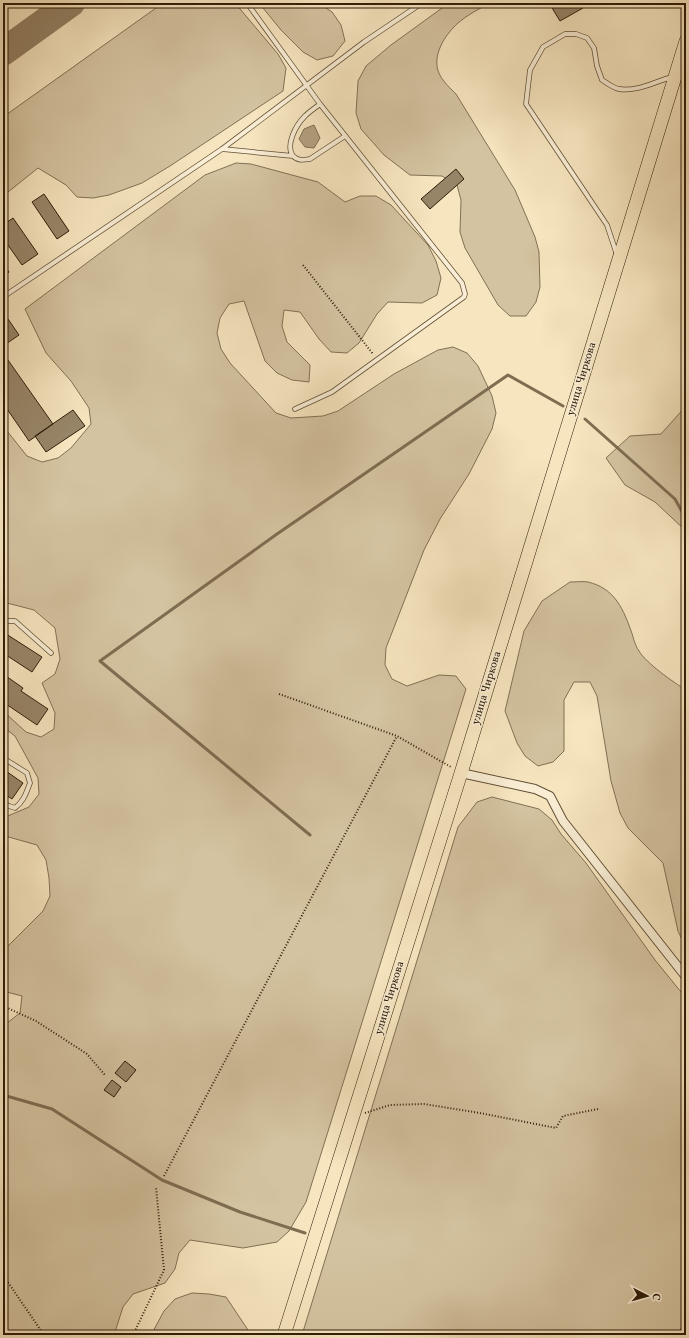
<svg xmlns="http://www.w3.org/2000/svg" width="689" height="1338" viewBox="0 0 689 1338" font-family="Vollkorn,serif">
<style>
.green{fill:#d4c3a0;stroke:#827054}
.water{fill:#b3a181;stroke:#7f6c51}
.lines{fill:none;stroke-linecap:round;stroke-linejoin:round}
.stream{stroke:#7f6c51;stroke-width:3}
.taxiway{stroke:#938164;stroke-width:28}
.building{fill:#978568;stroke:#301d09}
.lane-casing{stroke:#624f36;stroke-width:5.5}
.street-casing{stroke:#624f36;stroke-width:10}
.primary-casing{stroke:#301d09;stroke-width:14}
.path{stroke:#301d09;stroke-width:2;stroke-dasharray:1 2;stroke-linecap:butt}
.lane{stroke:#f9eed5;stroke-width:4}
.street{stroke:#f9eed5;stroke-width:8}
.primary{stroke:#f6e5bf;stroke-width:13}
.labels{text-anchor:middle;dominant-baseline:central;stroke-width:3;stroke-linejoin:round;paint-order:stroke}
.street-label{font-size:11px;fill:#301d09;stroke:#f9eed5}
</style>
<rect width="100%" height="100%" fill="#f6e5bf"/>
<filter id="stains"><feTurbulence type="fractalNoise" baseFrequency=".005" numOctaves="4"/><feColorMatrix values="0 0 0 0 .2 0 0 0 0 .09 0 0 0 0 .02 0 0 0 .5 -.17"/></filter>
<radialGradient id="worn" r=".72"><stop offset=".6" stop-color="#630" stop-opacity="0"/><stop offset="1" stop-color="#630" stop-opacity=".3"/></radialGradient>
<path class="green" d="M163,3h72l43,51 8,14 -3,23 -113,75 -28,17 -33,12 -16,3 -16,-1 -11,-12 -28,-17 -35,28v-79z
M259,3h60l13,9 9,13 4,16 -12,15 -16,4 -14,-8 -22,-22z
M449,3h41c-11,6 -23,12 -32,20 -11,10 -23,27 -21,43 1,11 11,20 19,28l59,96 20,47 4,15 1,35 -4,15 -10,14h-16l-12,-11 -33,-57 -5,-16 1,-32 -4,-15 -15,-9 -32,-1 -26,-20 -23,-26 -5,-16 2,-32 8,-15 25,-21z
M236,163l15,1 67,18 27,20 15,-6h16l15,9 37,40 8,16 5,17 -4,17 -15,8 -34,-1 -11,12 -18,29 -12,10 -16,-1 -12,-13 -19,-27 -16,-2 -2,16 5,16 23,23 -1,17 -17,-2 -15,-7 -12,-12 -21,-60 -15,3 -9,14 -3,15 4,16 9,14 46,50 15,5 32,-2 15,-5 56,-37 44,-24 15,-3 14,6 11,13 14,30 4,17 -4,16 -23,45 -29,45 -16,31 -38,98 -1,17 7,14 15,7 32,-11 17,1 10,13 -160,513 -17,29 -12,11 -34,6 -53,-8 -11,13 -4,16 -10,14 -32,11 -10,13 -9,28h-111v-311l4,-1 13,-10 2,-17 -19,-5v-38l5,-7 35,-35 7,-15 -1,-18 -3,-18 -9,-15 -32,-9 -2,-6v-12l26,-11 10,-13 -1,-16 -23,-42 -12,-9v-16l23,21 15,5 13,-8 1,-16 -13,-30 13,-9 5,-15 -5,-31 -21,-18 -31,-8v-178l4,7 20,25 15,6 16,-4 13,-10 20,-24 -2,-16 -18,-27 -25,-28 -21,-44 180,-134z
M686,406v125l-31,-29 -30,-17 -19,-27 24,-22 31,-2z
M570,582c6,0 13,-1 18,0 25,6 34,24 42,46 3,7 4,16 9,23 7,12 34,31 47,39v258l-8,-17 -15,-68 -35,-35 -8,-15 -9,-32 -14,-85 -7,-14h-16l-10,18v51l-11,11 -15,4 -13,-10 -8,-13 -12,-32 19,-80 18,-30z
M492,797l47,12 13,11 9,14 25,29 69,97 31,38v319l-8,18h-376l156,-508 19,-25z
M192,1293l17,1 17,3 24,36v2h-99l13,-24 11,-12z"/>
<path class="water" d="M314,125l6,13 -6,10 -9,-1 -6,-8 5,-10z"/>
<g class="lines">
<path class="stream" d="M585,419l90,80 11,20
M310,835l-210,-174 177,-127 231,-159 55,31
M3,1095l49,14 110,71 78,32 65,21"/>
<path class="taxiway" d="M3,52l68,-49"/>
</g>
<path class="building" d="M549,3h32l2,5 -23,13z
M456,169l8,10 -34,30 -9,-10z
M44,194l25,37 -12,8 -25,-37z
M13,218l25,36 -16,11 -19,-27v-13z
M3,264l6,8 -6,5z
M8,319l11,16 -16,11v-24z
M3,353l50,71 -24,17 -26,-38z
M73,410l12,16 -39,26 -11,-16z
M3,632l39,25 -10,15 -29,-19z
M3,674l20,14 -2,3 27,18 -11,16 -34,-23z
M3,769l20,14 -11,16 -9,-6z
M125,1061l11,9 -10,12 -11,-9z
M112,1080l9,7 -7,10 -10,-7z"/>
<g class="lines">
<g class="lane-casing">
<path id="lane" d="M247,3l73,101 142,179 3,11 -1,3 -132,95 -37,17
M222,149l71,7c5,5 10,4 17,3l35,-23
M293,156c-8,-11 3,-31 12,-40 4,-4 10,-8 15,-12
M617,255l-10,-30 -81,-121 4,-34 13,-23 22,-13h11l11,4 7,10 3,18 5,14c5,3 11,8 17,9 19,3 36,-8 54,-12
M3,297l219,-148 142,-107 58,-39
M3,621h12l36,32
M3,758l24,15 3,10c-4,10 -6,18 -15,25l-6,-2 -6,-3"/>
</g>
<g class="street-casing">
<path id="street" d="M461,773l74,16 15,7 13,25 123,156"/>
</g>
<g class="primary-casing">
<path id="primary" d="M284,1335l177,-562 225,-732"/>
</g>
<path class="path" d="M303,265l70,89
M279,694l118,42 54,31
M3,1006l33,15 51,33 18,21
M365,1113l25,-8 34,-1 56,9 76,15 7,-12 35,-7
M164,1176l233,-440
M3,1275l41,60
M133,1335l31,-65 -8,-83"/>
<use href="#lane" class="lane"/>
<use href="#street" class="street"/>
<use href="#primary" class="primary"/>
</g>
<g class="labels">
<g class="street-label">
<text transform="translate(582 379) rotate(-73)">улица Чиркова</text>
<text transform="translate(487 688) rotate(-73)">улица Чиркова</text>
<text transform="translate(390 998) rotate(-73)">улица Чиркова</text>
</g>
</g>
<rect width="689" height="1338" fill="none" stroke="#f6e5bf" stroke-width="16"/>
<rect x="4" y="4" width="681" height="1330" fill="none" stroke="#301d09" stroke-width="2"/>
<rect x="8" y="8" width="673" height="1322" fill="none" stroke="#301d09"/>
<g transform="translate(647 1296) rotate(96)" stroke="#f9eed5" stroke-width="3" paint-order="stroke">
<path d="M0-3L7 15L0 10L-7 15Z" fill="#301d09"/>
<text y="-6" font-size="11" font-weight="bold" text-anchor="middle" fill="#301d09">С</text>
</g>
<rect width="100%" height="100%" filter="url(#stains)"/>
<rect width="100%" height="100%" fill="url(#worn)"/>
</svg>
